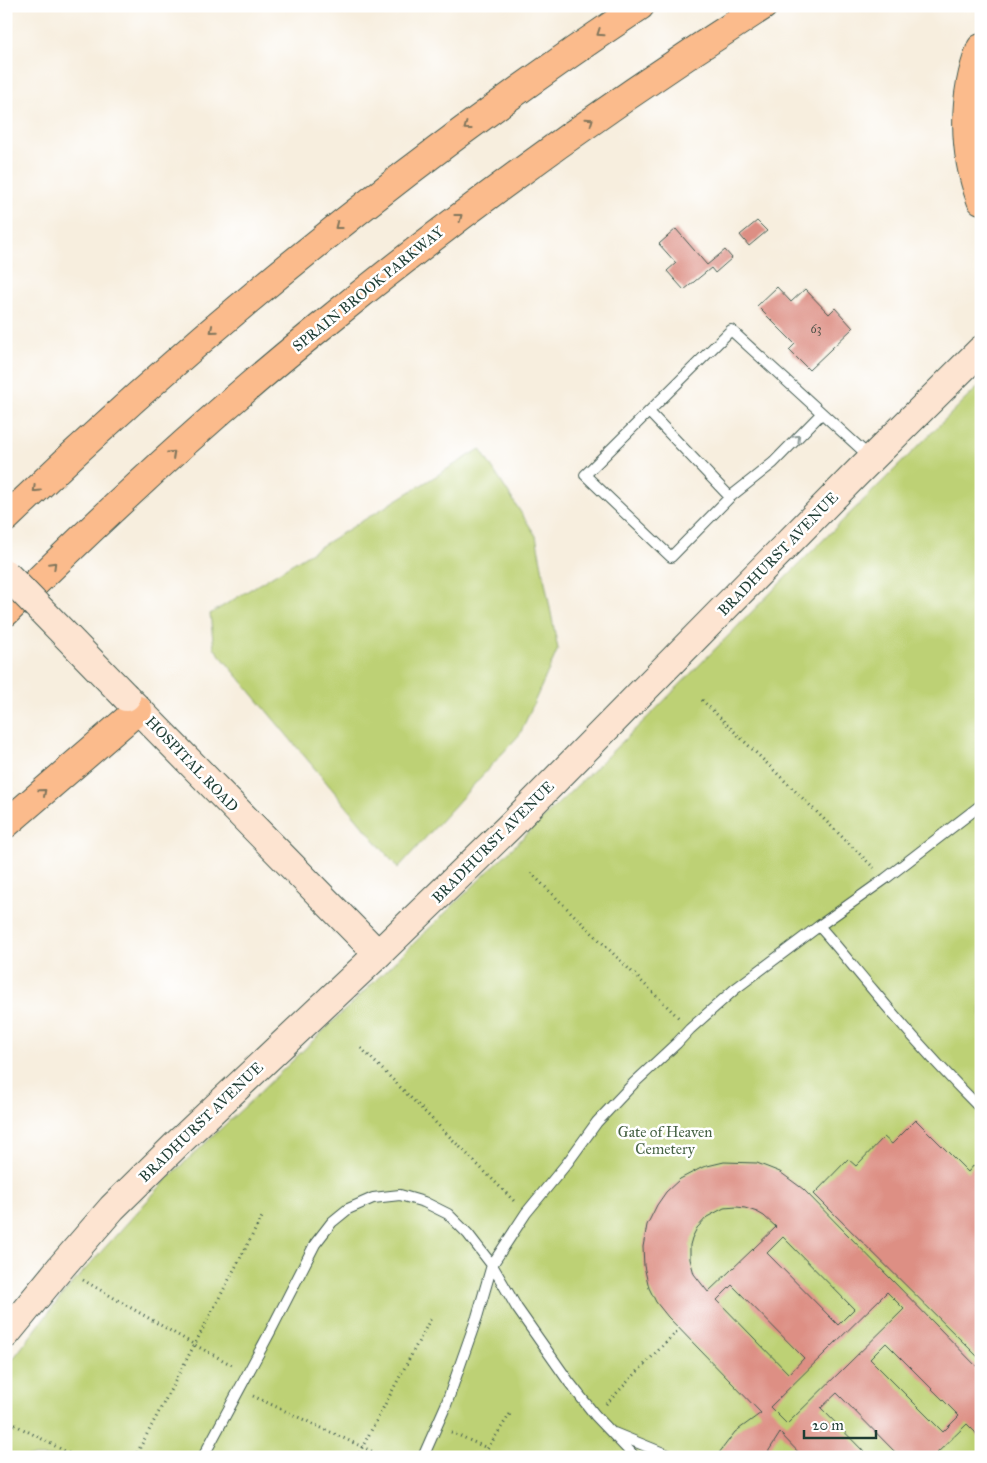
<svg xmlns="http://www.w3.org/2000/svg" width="987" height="1463" viewBox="0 0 987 1463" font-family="'IM FELL Great Primer',serif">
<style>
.green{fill:#bdd174;stroke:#6e8754}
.building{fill:#dd8f84;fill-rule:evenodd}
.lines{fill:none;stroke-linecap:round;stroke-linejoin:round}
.service-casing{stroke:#3f584e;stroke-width:12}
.secondary-casing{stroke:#3f584e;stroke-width:30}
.motorway-casing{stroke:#3f584e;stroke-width:30}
.path{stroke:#3f584e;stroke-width:3;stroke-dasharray:1 4;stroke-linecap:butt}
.service{stroke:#fff;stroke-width:10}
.secondary{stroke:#fde4d1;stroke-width:28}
.motorway{stroke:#fbbb8c;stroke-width:28}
.secondary-bridge-casing{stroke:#3f584e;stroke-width:30;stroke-linecap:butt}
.secondary-bridge{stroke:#fde4d1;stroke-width:28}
.oneway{stroke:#82765c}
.oneway2{stroke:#8f9e9a}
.labels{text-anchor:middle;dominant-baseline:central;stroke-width:5;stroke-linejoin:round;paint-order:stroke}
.number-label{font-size:12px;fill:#4e5248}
.street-label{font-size:15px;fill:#1f3d34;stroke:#fff}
.park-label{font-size:15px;fill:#466244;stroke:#fff}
</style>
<rect width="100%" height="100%" fill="#fff"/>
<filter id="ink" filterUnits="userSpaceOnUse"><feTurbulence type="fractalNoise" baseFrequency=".02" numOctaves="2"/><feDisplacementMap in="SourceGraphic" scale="10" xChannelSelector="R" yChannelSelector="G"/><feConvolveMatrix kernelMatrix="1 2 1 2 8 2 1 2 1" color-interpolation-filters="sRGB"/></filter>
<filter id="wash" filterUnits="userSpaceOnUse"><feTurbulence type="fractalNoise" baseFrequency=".0096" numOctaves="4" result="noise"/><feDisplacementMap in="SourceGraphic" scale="20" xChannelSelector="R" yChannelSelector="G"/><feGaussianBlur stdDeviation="1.12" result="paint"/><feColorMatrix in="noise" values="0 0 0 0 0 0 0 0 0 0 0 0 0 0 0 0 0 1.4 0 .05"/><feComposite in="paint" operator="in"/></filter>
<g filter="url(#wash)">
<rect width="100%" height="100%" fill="#f7eede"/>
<path class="green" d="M981,384v1073h-975v-89l57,-74 105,-116 88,-82 397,-384 150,-152z
M480,449l56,87 22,113 -38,85 -122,134 -184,-220 -4,-34z"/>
<g id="blocks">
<path class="building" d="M757,221l10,10 -18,15 -9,-11z
M676,229l31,36 18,-15 7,8 -17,15 -4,-5 -27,22 -17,-19 9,-8 -17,-19z
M777,287l14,15 14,-13 24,25 6,-6 18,20 -44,42 -20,-20 6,-6 -38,-38z
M916,1120l52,52 6,-7 7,7v188l-167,-166 34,-35 8,7 28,-29 8,7z
M724,1162l33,1 23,9 23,17 178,182v70l-6,-9 -8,-8 -34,33h-33l-63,-64 -16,15 48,49h-66l-23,-24 -12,19 -5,5h-47l19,-25 26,-19 -93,-96 -12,-15 -7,-14 -5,-22 -1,-19 4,-22 10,-20 9,-13 14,-13 23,-12zM737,1207l8,1 12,4 7,4 12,11 -68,65 -14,-18 -4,-15v-14l2,-7 5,-10 10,-11 17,-9zM783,1237l71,72 -16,16 -71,-72zM732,1285l72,73 -15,16 -72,-74zM887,1292l17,17 -117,115 -17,-17zM886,1343l73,73 -16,16 -73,-73z"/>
</g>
</g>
<g filter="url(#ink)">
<use href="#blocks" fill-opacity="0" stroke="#3f584e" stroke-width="1"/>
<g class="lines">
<g class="service-casing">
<path id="service" d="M649,412l81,85 -59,60 -86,-82 146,-145 140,128
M730,497l43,-34 49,-50
M819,926c19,21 36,43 54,64 34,41 70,81 108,119
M614,1433l59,24
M203,1457l67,-125 45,-88 17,-22 16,-13 25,-11 27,-3 24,7 24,12 20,20 24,31 25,43 52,74 26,33 40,42
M423,1457l23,-52 31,-88 15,-52 34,-52 42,-51 29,-40 37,-39 43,-40 13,-14 45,-40 84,-63 66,-47 96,-74"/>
</g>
<g class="secondary-casing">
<path id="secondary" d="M126,697l252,257
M6,1334l55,-67 51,-59 64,-63 198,-187 137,-133 349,-355 121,-120"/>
</g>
<g class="motorway-casing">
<path id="motorway" d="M981,48c-19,48 -18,104 0,152
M6,518c196,-189 408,-361 634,-512
M6,612c98,-97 200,-192 307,-279 143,-118 294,-227 450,-327
M6,824l132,-114"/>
</g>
<path class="path" d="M702,700l172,168
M531,873l148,145
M361,1048l154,154
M83,1280l112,65 39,21
M253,1396l131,61
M606,1404l73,-75
M6,1420l70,37
M451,1432l36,16
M135,1457l127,-240
M357,1457l74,-139
M482,1457l28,-43"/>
<use href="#service" class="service"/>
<use href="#secondary" class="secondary"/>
<use href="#motorway" class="motorway"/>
<g class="secondary-bridge-casing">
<path id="secondary-bridge" d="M6,574l120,123"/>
</g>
<use href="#secondary-bridge" class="secondary-bridge"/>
</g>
<defs><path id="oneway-chevron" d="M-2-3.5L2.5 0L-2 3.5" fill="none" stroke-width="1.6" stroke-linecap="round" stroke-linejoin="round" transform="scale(1.25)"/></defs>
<g class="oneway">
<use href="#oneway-chevron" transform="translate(600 33) rotate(146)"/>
<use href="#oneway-chevron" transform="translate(590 121) rotate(-35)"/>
<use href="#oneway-chevron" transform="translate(467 127) rotate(144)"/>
<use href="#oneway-chevron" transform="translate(459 217) rotate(-37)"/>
<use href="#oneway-chevron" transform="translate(338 226) rotate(142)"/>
<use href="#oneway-chevron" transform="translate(213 330) rotate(140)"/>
<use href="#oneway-chevron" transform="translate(172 454) rotate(-43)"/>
<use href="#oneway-chevron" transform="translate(36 489) rotate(136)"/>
<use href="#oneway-chevron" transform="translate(53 565) rotate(-45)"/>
<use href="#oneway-chevron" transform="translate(43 792) rotate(-41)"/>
</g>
<use class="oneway2" href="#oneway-chevron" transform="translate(797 438) rotate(-46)"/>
</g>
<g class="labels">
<g class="number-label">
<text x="816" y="329">63</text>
</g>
<g class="street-label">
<text transform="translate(368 289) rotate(-39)">SPRAIN BROOK PARKWAY</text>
<text transform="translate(778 554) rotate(-46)">BRADHURST AVENUE</text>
<text transform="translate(192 764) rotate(46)">HOSPITAL ROAD</text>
<text transform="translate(493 842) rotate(-45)">BRADHURST AVENUE</text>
<text transform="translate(201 1122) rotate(-44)">BRADHURST AVENUE</text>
</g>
<g class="park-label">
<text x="665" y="1132">Gate of Heaven<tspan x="665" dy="17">Cemetery</tspan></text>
</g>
</g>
<rect width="987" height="1463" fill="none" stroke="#fff" stroke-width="25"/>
<path d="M804 1430v8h72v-8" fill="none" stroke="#1f3d34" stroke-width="2.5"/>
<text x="812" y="1430" font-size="15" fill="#1f3d34" stroke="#ffffff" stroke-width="4" paint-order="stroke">20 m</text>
</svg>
